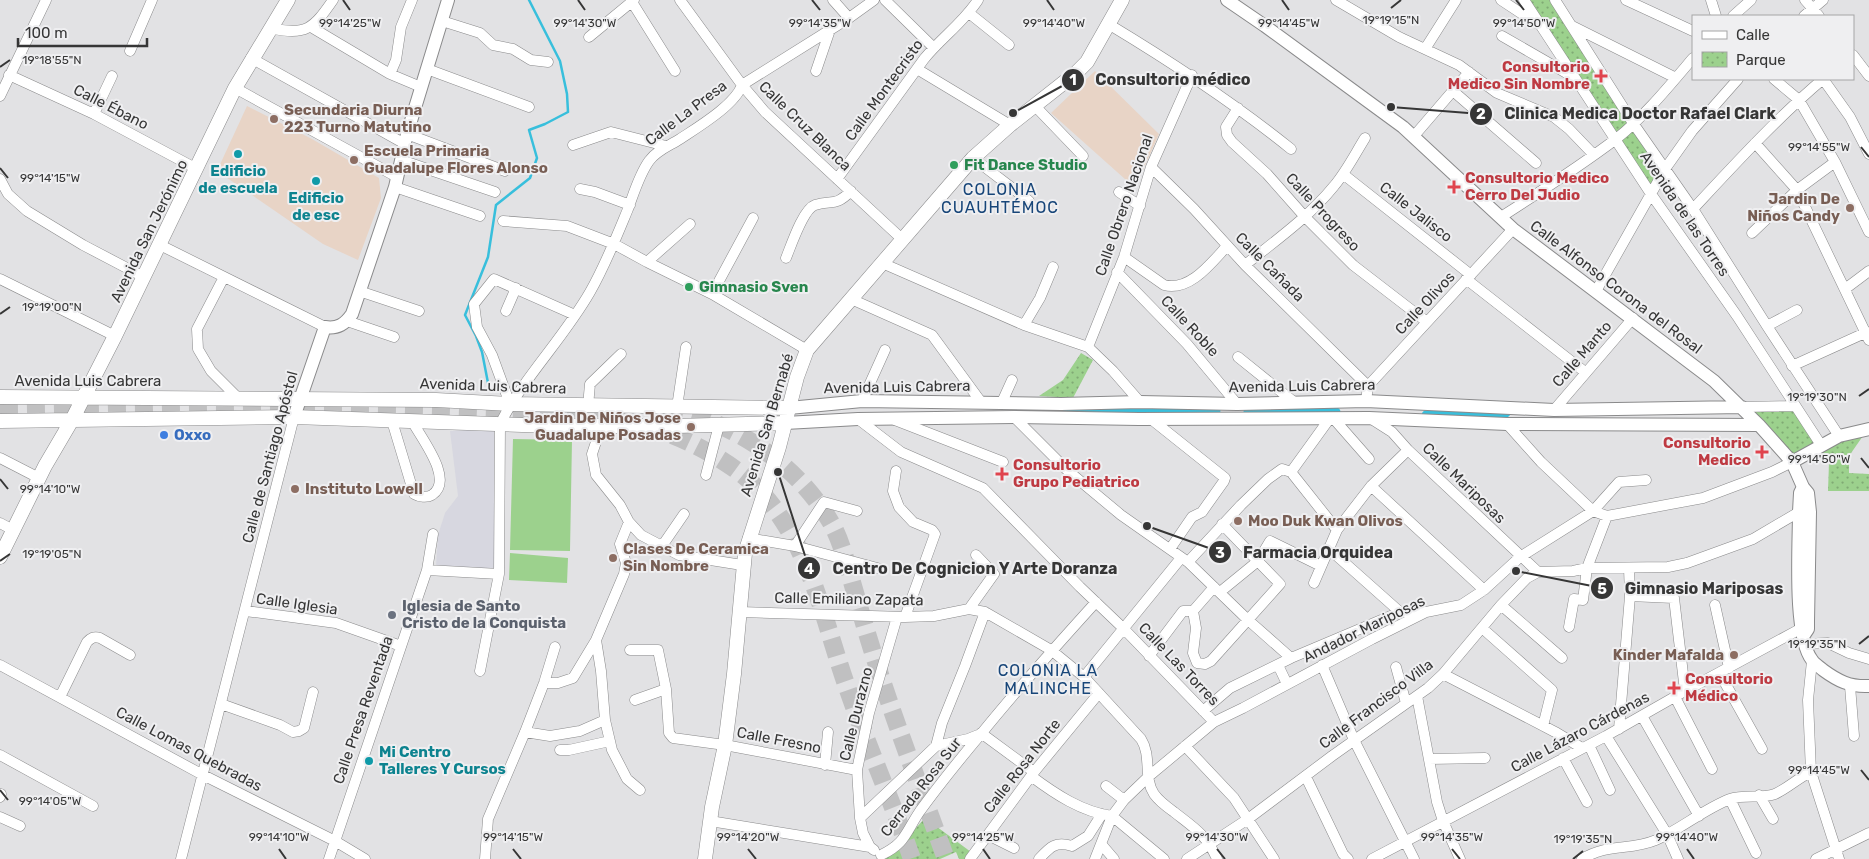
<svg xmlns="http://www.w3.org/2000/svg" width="1869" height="859" viewBox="0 0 1869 859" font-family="Rubik,sans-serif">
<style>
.education{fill:#e8d4c6}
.built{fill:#d7d7e0}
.park{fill:url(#park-dots)}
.pitch{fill:#9cd18d}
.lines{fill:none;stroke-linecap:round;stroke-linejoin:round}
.stream{stroke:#38bfdc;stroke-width:2.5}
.canal{stroke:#38bfdc;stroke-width:9}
.motorway-tunnel{stroke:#c0c0c1;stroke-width:18;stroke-dasharray:18 9;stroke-linecap:butt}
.minor-casing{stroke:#8a8a8b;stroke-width:11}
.tertiary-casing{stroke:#8a8a8b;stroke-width:14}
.secondary-casing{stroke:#8a8a8b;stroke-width:15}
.minor{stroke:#fff;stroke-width:10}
.tertiary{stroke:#fff;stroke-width:12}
.secondary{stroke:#fff;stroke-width:14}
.ticks{fill:none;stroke:#363636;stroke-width:2}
.health-dot{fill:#e0444e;stroke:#efeff1;stroke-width:2}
.education-dot{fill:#8d6e63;stroke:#efeff1;stroke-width:2}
.culture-dot{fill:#0f9aa8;stroke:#efeff1;stroke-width:2}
.leisure-dot{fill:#2e9e5b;stroke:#efeff1;stroke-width:2}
.shop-dot{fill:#3f7fe0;stroke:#efeff1;stroke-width:2}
.worship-dot{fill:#6b7280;stroke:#efeff1;stroke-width:2}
.labels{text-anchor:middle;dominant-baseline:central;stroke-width:4;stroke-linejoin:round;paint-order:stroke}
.health-label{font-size:15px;font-weight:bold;fill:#be3a42;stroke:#efeff1;text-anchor:start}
.street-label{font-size:15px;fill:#363636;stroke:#efeff1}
.education-label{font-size:15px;font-weight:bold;fill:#785e54;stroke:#efeff1;text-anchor:start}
.leisure-label{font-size:15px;font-weight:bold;fill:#27864d;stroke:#efeff1;text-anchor:start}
.culture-label{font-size:15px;font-weight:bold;fill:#0d838f;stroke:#efeff1}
.shop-label{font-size:15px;font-weight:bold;fill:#366cbe;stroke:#efeff1;text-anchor:start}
.worship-label{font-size:15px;font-weight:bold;fill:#5b616d;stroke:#efeff1;text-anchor:start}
.neighbourhood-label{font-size:16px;letter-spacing:1px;fill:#184679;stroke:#efeff1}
.ticks-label{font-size:12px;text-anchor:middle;fill:#363636;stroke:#efeff1;stroke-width:4;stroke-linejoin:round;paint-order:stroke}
.leader{fill:none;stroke:#363636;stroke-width:2}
.callout-dot{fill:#363636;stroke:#efeff1;stroke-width:2}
.mark-label{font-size:15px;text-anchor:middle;font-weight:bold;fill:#fff}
.callout-label{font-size:16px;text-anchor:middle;font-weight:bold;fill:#363636;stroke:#efeff1;stroke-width:4;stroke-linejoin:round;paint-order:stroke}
</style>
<defs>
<pattern id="park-dots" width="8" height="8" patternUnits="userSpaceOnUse" patternTransform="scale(1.25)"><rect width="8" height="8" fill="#9cd18d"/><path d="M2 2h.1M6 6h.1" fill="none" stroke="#80aa74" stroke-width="1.8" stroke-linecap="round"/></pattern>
</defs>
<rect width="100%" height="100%" fill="#e2e2e4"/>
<path class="education" d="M1095,71l64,63 -24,54 -84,-75z
M247,106l65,33 67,39 2,20 -23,62 -35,-16 -106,-73z"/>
<path class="built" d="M494,429v140l-58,-3 2,-31 7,-22 13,-17 -8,-65z"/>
<path class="park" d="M1529,0h21l79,122 -11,13z
M1633,127l30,44 -11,20 -32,-51z
M1081,353l12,7 -20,38 -34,-2 24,-16z
M1748,409h46l23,36 -25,13z
M1865,433l-16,23v17l20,1v17h-41l1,-28 -9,-13 19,-10z
M925,818l46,34 -6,7h-6l-3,-7 -16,7h-57l13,-9z"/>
<path class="pitch" d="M513,439l59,1 -2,111 -60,-1z
M510,553l58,5 -1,25 -58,-3z"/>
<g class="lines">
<path class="stream" d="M489,388l-7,-36 -6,-16 -11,-21 23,-58 8,-52 34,-27 7,-20 -8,-28 16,-6 23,-12 -1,-18 -7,-33 -31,-61"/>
<path class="canal" d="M1248,411l88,1
M1036,412l180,-1
M1426,415l80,-2"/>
<path class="motorway-tunnel" d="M666,408c66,13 130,55 164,113 10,17 15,36 20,54 8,28 16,56 25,84 21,67 47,133 71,200
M0,413c156,-2 312,-8 468,-2 59,3 120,1 177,15 36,9 88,36 113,63 52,54 65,130 89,198 20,58 45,114 65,172"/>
<g class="minor-casing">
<path id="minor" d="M680,0l62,85 23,27 138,128
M833,0l16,18
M885,0l48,47
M1336,0l63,37 60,28 38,28 57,24 15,12 24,25
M1501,0l35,23
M1524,0l127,194 86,122 84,129
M1555,0l78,123 60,86 74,117 72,110
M1626,0l67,31
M1711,0l5,16
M1805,0l14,16
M632,2l43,69
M969,13l40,32
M1733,16l18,-16
M1804,16l19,-16
M442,21l38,12 13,12 20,4 18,11 17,2
M1110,25c63,38 124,78 181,124
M1572,26l104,52
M311,27l79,47 31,13
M270,28c36,8 43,1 63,-28
M1502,36l73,42
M589,37l45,-37
M1425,49l31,-49
M130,51l22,-51
M1853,55l16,21
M251,58l154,86
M427,69l102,38
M917,69l93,56
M816,71l14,-41
M390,74l6,-14 5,-33 11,-27
M9,75l85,39 103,55
M1774,79l25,21 36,62 34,70
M1823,79l27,38 19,37
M235,88l162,89
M1453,91l83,72
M0,96l46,-96
M1035,106l48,50
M1238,108l-12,19 1,8 5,7 35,32 38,43 48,48 74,57
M94,114l18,-38
M407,134l98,37
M1414,136l55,-64
M1755,143l42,47 72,150
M573,145l38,-13 55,14
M973,158l56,43
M401,160l94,32
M1151,167l43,42 51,56 123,121
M1343,174l128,101
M0,179l8,15 19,17 56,34 61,32
M837,179l87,-120c17,-21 39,-36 54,-59
M395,187l85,29
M580,189l15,3 35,13
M1119,192l21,14
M1693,209c42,-45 83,-90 130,-130
M1501,217c39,-25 78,-50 115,-78 28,-22 54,-54 77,-81
M503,221l64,5 47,18 33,18 65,32 95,56
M1752,233l45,-43 38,-28
M160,245l165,82
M1124,257l40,28c26,7 48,-23 63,-39
M786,258c5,-12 17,-49 29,-53 17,-6 19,3 36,-14
M647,262l43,-38
M882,263l142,62 64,22 25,24 27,31
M1245,265c30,-24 64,-48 89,-79 12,-14 21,-32 31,-48
M1117,272l70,72 50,60
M224,277l-27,52 1,20 13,22 28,28
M0,279l115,57
M1466,279l119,93
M1845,289l24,-18
M359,291l60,20
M1596,291l69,-122 27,-38 46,-52
M712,294l41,-76
M851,299l81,36 49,67
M506,311l10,-23
M347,321l47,16
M1024,325l16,-27 13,-31
M1767,326l30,-16
M1088,347l36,-90 27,-90 41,-92
M1238,357l56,45
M1792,366l75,-34 2,2
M862,401l23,-51
M1366,401l2,-15 145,-157
M1002,402l10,-22
M510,404l-18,-49 -15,-28 -3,-23 20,-25 81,36
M588,406l2,-22 31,-30
M677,407l9,-60
M1742,407l53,-1
M1554,410l79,-92
M1014,417l53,53 54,45 67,47 60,58 43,38
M1333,418l36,41
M1370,418l22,14 16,18 130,122
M858,419l43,33 82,36 97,99 43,41 91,94
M1151,419l74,59 -1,3 -22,31 -10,5 -22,32
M895,420l108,42
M392,421l22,73c5,3 13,4 18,1 23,-15 -11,-57 -20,-74
M1507,424l34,38 52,49 14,5 96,-18 69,-26 20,-10
M598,436l-6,18 4,21 24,30 9,17 12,13 38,20 63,10
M0,458l39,20
M896,471l-3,20 6,16 14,15 19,8 3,4 -30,83
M1291,472l39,-54
M706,475l13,-50
M1371,486l113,104
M629,522l-9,22 6,19 -2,11 -28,66 5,31 4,49 7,30 15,29 13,11
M0,523l13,7
M748,538l47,8 86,23
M662,546l22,-32
M795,546l29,-44 33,9
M1328,548l72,64h25
M1188,562l53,-57 27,-26 14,-10 9,3 46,58
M427,570l72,4
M1314,583l23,-53 34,-44 37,-36
M1214,587l-21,24 3,17 -3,25 4,10 8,1 6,-3 69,-77 -58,-60
M1220,592l38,-31 12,-20 51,25
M1630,596l44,2 11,93
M1501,605l61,53
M1715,605l14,63
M969,609l25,-35 -18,-19
M246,611l90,12 65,23
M740,612l165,5 29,-1 35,-7 16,3 66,38 33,27 57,62c11,17 2,38 13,55 5,7 13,13 20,18 19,15 33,23 43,47
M1569,627l5,-28 9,1 4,-32 20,-52
M1482,628l70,62 -9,36
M1805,644l23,-1 21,10 20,6
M630,650h28l8,39 3,44 4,5 52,7 132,25
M1149,656l34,-45h10
M1812,661l-4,39 3,72 28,87
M0,665l203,110 132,66 30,18
M1278,665l9,19
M1322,665l32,75 60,119
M1396,667l10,36
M480,671l19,-97 1,-150c24,-47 63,-85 90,-132 15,-26 26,-54 38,-83 6,-16 11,-34 21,-48 8,-11 20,-15 31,-22 18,-12 55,-34 62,-54l107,-67 25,-18
M1443,674l114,59 25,15
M1720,674l42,75
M1084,677l97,-119
M544,683h14l15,-5 23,-38
M1850,686l4,50
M1417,696l20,106 6,19 17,38
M60,697l27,-55c4,-4 7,-6 13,-4l30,17
M1675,697l37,72
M635,700l31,-11
M221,704l59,21 13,7 6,-1 5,-3 9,-36
M1203,711l27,-23 61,-30 109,-46
M1642,716l57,100
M1619,729l11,-133 -1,-28
M525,732l25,4 30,-5 25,-11
M981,733l53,39
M1606,736l61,98 11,25
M1589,745l21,45
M936,746l6,-23 23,-57 20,-54
M1185,746l49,52 40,61
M560,750h9l41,-9
M0,755l93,51
M1563,758l24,44
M1429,759l56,-1
M825,765l3,-33
M1031,776c24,18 51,36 81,40l52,43
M1306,777l37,77 5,5
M1106,786l18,14
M0,794h1l-1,3
M1759,795l14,24
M1730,799l26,54
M0,817l20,9
M860,818l76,-72 32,-7 10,-4
M710,821l160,26 4,3
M988,835l26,13
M1102,845l12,14
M870,847l-7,-14 -3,-15 -3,-48 12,-57 28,-96
M881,855c25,-12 24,-22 39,-44 19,-26 40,-52 61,-77 37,-46 76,-89 115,-132
M181,859l113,-442
M329,859l98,-289 6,-36
M485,859l3,-40 37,-87 19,-49 11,-36
M970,859l64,-87 65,-79
M1039,859c11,-12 16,-18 33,-13l16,-10 14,-22
M1095,859l17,-43 12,-16 24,-23 66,-55 29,-14 129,-69 54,-27 35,-7 23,-15 36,-33 73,-46 26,-29 27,-2
M1187,859l61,-40 84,-63 96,-68 15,-14 58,-69 26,-27 11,-6 35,-1 14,-3 81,-1 19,-4 66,-24 46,-27
M1372,859l234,-123 79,-45 115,-62h8
M1582,859c26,-16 48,-8 74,-19 25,-11 48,-31 74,-41 14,-5 31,0 45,-5 13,-6 23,-16 36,-22
M1816,859l53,-26"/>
</g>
<g class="tertiary-casing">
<path id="tertiary" d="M1227,0l38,26 138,101 110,102 201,152 45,44 33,37 11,25 5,6 2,19 -2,109v8l-4,6
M789,408l73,-7 199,3 79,-2 97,2 129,-3 188,9 188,-3
M294,417l31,-90c13,2 20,-3 27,-13l43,-127 12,-53 41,-134
M785,423l73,-4 156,-2 125,2 230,-1 138,6 252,1
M1792,462l47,-26 30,-7
M1803,487l-3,6 -1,19c0,33 -6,124 13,148 2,4 8,7 11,10 15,11 27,17 46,16"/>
</g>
<g class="secondary-casing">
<path id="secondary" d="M0,397l436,3 74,4 279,4
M0,421l294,-4 256,9h127l108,-3
M0,557l45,-91 27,-46 43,-84 120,-248 53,-88
M705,859l7,-52 13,-62 9,-71 11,-121 34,-106 18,-70 10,-27 166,-192 37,-33 66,-52 11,-11 35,-62"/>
</g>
<use href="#minor" class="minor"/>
<use href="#tertiary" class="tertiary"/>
<use href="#secondary" class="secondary"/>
</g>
<path class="ticks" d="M343,0l7,10M578,0l7,10M812,0l8,10M1047,0l7,10M1282,0l7,10M1516,0l8,10M1391,8l10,-8M0,67l10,-7M1861,147l8,10M0,168l8,10M0,314l10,-7M1859,396l10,-7M1861,458l8,10M0,479l8,10M0,561l10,-7M1859,644l10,-8M1861,770l8,10M0,790l8,10M279,849l7,10M513,849l8,10M748,849l8,10M983,849l7,10M1217,849l8,10M1452,849l8,10M1687,849l7,10M1573,859l10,-8"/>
<g class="health-dot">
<path d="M1598.5 68.5h5v5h5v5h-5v5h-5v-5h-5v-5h5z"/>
<path d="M1451.5 179.5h5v5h5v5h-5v5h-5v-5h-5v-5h5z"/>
<path d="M1759.5 444.5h5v5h5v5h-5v5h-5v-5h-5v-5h5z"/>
<path d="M999.5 466.5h5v5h5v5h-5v5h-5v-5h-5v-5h5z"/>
<path d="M1671.5 680.5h5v5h5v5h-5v5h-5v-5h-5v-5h5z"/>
</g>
<g class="education-dot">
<circle cx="274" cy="119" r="5"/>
<circle cx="354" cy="160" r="5"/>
<circle cx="1850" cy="208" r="5"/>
<circle cx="691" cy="427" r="5"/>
<circle cx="295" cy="489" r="5"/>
<circle cx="1238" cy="521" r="5"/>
<circle cx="613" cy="558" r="5"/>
<circle cx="1734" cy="655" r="5"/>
</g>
<g class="culture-dot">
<circle cx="238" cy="154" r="5"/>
<circle cx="316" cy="181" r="5"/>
<circle cx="369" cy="761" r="5"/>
</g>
<g class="leisure-dot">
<circle cx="954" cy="165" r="5"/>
<circle cx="689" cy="287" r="5"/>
</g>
<circle class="shop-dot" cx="164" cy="435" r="5"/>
<circle class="worship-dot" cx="392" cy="615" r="5"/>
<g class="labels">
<g class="health-label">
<text x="1590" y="67" text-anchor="end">Consultorio<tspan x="1590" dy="17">Medico Sin Nombre</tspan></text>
<text x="1465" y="178">Consultorio Medico<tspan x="1465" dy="17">Cerro Del Judio</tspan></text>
<text x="1751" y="443" text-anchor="end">Consultorio<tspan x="1751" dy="17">Medico</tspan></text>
<text x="1013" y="465">Consultorio<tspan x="1013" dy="17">Grupo Pediatrico</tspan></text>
<text x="1685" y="679">Consultorio<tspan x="1685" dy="17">Médico</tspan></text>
</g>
<g class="street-label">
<text transform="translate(884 90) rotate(-54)">Calle Montecristo</text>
<text transform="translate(111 107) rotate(27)">Calle Ébano</text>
<text transform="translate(686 113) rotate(-37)">Calle La Presa</text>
<text transform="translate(805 126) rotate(44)">Calle Cruz Blanca</text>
<text transform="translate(1124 205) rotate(-71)">Calle Obrero Nacional</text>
<text transform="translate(1323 212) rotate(47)">Calle Progreso</text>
<text transform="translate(1416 212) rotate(38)">Calle Jalisco</text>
<text transform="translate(1685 214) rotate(56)">Avenida de las Torres</text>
<text transform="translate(149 231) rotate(-64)">Avenida San Jerónimo</text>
<text transform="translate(1270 267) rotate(45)">Calle Cañada</text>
<text transform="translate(1616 287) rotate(37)">Calle Alfonso Corona del Rosal</text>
<text transform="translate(1425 303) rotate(-47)">Calle Olivos</text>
<text transform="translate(1190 326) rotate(47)">Calle Roble</text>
<text transform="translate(1582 354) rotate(-49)">Calle Manto</text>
<text x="88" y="381">Avenida Luis Cabrera</text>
<text transform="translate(493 386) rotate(2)">Avenida Luis Cabrera</text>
<text transform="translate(1302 386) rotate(-1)">Avenida Luis Cabrera</text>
<text transform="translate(897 387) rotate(-1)">Avenida Luis Cabrera</text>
<text transform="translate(767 425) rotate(-73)">Avenida San Bernabé</text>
<text transform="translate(270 457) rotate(-75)">Calle de Santiago Apóstol</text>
<text transform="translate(1464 483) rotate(44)">Calle Mariposas</text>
<text transform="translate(849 599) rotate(1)">Calle Emiliano Zapata</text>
<text transform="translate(297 604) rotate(8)">Calle Iglesia</text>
<text transform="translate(1364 629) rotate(-26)">Andador Mariposas</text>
<text transform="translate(1179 664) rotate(46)">Calle Las Torres</text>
<text transform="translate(1376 704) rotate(-37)">Calle Francisco Villa</text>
<text transform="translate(363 710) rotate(-71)">Calle Presa Reventada</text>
<text transform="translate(856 714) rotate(-76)">Calle Durazno</text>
<text transform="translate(1580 732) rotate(-28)">Calle Lázaro Cárdenas</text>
<text transform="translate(779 740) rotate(11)">Calle Fresno</text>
<text transform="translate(189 749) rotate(28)">Calle Lomas Quebradas</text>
<text transform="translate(1022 766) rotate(-52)">Calle Rosa Norte</text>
<text transform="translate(921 787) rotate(-52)">Cerrada Rosa Sur</text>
</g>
<g class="education-label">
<text x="284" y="110">Secundaria Diurna<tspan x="284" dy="17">223 Turno Matutino</tspan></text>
<text x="364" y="151">Escuela Primaria<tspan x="364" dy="17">Guadalupe Flores Alonso</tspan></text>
<text x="1840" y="199" text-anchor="end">Jardin De<tspan x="1840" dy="17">Niños Candy</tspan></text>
<text x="681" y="418" text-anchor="end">Jardin De Niños Jose<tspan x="681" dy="17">Guadalupe Posadas</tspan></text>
<text x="305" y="489">Instituto Lowell</text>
<text x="1248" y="521">Moo Duk Kwan Olivos</text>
<text x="623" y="549">Clases De Ceramica<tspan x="623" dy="17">Sin Nombre</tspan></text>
<text x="1724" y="655" text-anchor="end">Kinder Mafalda</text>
</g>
<g class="leisure-label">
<text x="964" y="165">Fit Dance Studio</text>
<text x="699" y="287">Gimnasio Sven</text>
</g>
<g class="culture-label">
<text x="238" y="171">Edificio<tspan x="238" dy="17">de escuela</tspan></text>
<text x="316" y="198">Edificio<tspan x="316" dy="17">de esc</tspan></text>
<text x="379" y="752" text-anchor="start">Mi Centro<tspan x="379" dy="17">Talleres Y Cursos</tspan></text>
</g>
<g class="shop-label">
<text x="174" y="435">Oxxo</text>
</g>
<g class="worship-label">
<text x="402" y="606">Iglesia de Santo<tspan x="402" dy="17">Cristo de la Conquista</tspan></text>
</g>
<g class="neighbourhood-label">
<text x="1000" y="189">COLONIA<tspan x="1000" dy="18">CUAUHTÉMOC</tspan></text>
<text x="1048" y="670">COLONIA LA<tspan x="1048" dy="18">MALINCHE</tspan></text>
</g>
</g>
<g class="ticks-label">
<text x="1391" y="24">19°19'15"N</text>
<text x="350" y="27">99°14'25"W</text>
<text x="585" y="27">99°14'30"W</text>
<text x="820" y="27">99°14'35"W</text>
<text x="1054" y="27">99°14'40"W</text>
<text x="1289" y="27">99°14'45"W</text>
<text x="1524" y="27">99°14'50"W</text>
<text x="52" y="64">19°18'55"N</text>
<text x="1819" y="151">99°14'55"W</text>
<text x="50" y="182">99°14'15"W</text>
<text x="52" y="311">19°19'00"N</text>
<text x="1817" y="401">19°19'30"N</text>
<text x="1819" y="463">99°14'50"W</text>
<text x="50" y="493">99°14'10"W</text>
<text x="52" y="558">19°19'05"N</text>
<text x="1817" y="648">19°19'35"N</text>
<text x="1819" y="774">99°14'45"W</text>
<text x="50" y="805">99°14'05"W</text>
<text x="279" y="841">99°14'10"W</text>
<text x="513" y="841">99°14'15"W</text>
<text x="748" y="841">99°14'20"W</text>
<text x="983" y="841">99°14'25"W</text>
<text x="1217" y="841">99°14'30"W</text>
<text x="1452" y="841">99°14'35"W</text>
<text x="1687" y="841">99°14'40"W</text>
<text x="1583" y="843">19°19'35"N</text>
</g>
<path class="leader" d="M1013 113L1073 80M1391 107L1481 114M1147 526L1220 552M778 472L809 568M1516 571L1602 588"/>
<g class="callout-dot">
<circle cx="1013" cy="113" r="5"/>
<circle cx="1391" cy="107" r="5"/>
<circle cx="1147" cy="526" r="5"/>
<circle cx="778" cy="472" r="5"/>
<circle cx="1516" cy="571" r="5"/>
<circle cx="1073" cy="80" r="12"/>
<circle cx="1481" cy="114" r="12"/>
<circle cx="1220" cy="552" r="12"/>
<circle cx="809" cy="568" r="12"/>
<circle cx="1602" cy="588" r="12"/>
</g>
<g class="mark-label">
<text x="1073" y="85">1</text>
<text x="1481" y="119">2</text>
<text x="1220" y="558">3</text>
<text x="809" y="574">4</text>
<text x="1602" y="594">5</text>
</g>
<g class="callout-label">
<text x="1173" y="85">Consultorio médico</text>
<text x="1640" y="119">Clinica Medica Doctor Rafael Clark</text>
<text x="1318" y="558">Farmacia Orquidea</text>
<text x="975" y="574">Centro De Cognicion Y Arte Doranza</text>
<text x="1704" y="594">Gimnasio Mariposas</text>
</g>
<rect x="1692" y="15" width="162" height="65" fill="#efeff1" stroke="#a5a5a6"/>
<rect x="1702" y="31" width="25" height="8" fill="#ffffff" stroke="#a5a5a6"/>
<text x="1736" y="40" font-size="15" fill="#363636">Calle</text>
<rect x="1702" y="52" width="25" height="15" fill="url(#park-dots)" stroke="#a5a5a6"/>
<text x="1736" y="65" font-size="15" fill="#363636">Parque</text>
<path d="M18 38v8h129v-8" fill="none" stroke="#363636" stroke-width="2.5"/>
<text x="25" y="38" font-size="15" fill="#363636" stroke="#efeff1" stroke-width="4" paint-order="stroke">100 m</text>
</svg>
